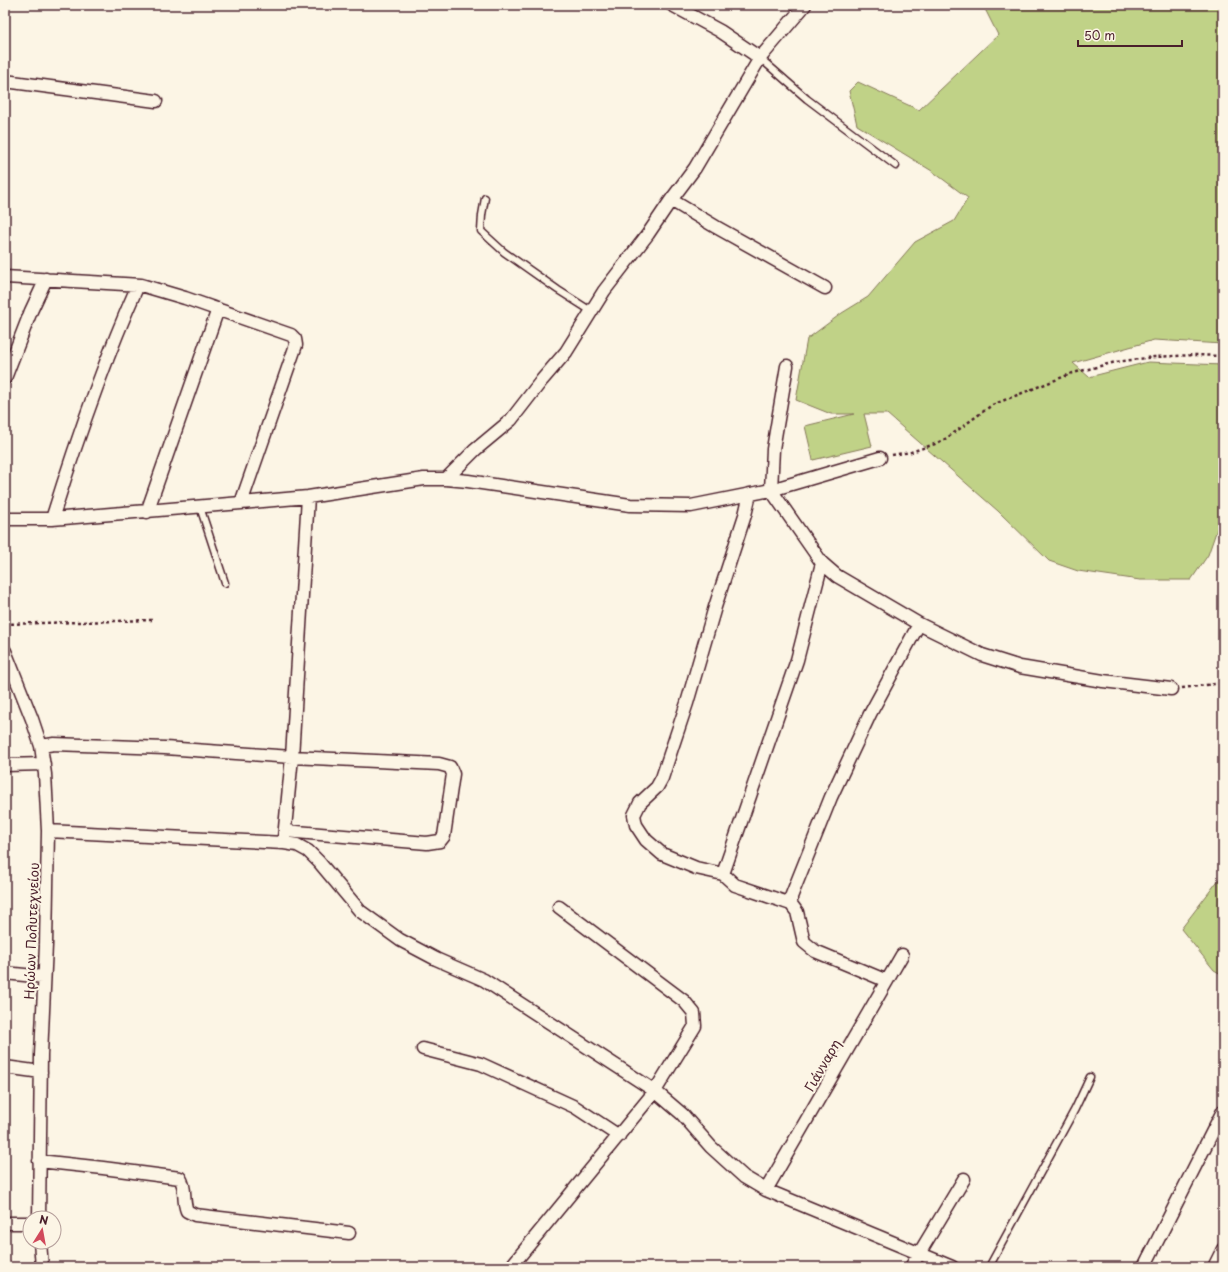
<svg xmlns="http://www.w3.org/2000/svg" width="1228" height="1272" viewBox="0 0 1228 1272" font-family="'Playpen Sans',sans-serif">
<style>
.green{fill:#c0d287;stroke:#857859}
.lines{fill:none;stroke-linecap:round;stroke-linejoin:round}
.lane-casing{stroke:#4a1f2b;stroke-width:9}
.street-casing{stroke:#4a1f2b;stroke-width:15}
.path{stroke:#4a1f2b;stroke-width:2.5;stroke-dasharray:3 3;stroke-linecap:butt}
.lane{stroke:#fcf5e5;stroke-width:6}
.street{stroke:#fcf5e5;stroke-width:12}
.labels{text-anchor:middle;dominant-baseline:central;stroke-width:4;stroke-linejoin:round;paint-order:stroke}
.street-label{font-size:13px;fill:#4a1f2b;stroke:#fcf5e5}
</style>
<rect width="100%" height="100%" fill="#fcf5e5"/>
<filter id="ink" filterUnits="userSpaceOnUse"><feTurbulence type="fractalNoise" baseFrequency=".025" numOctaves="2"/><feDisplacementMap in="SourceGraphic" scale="8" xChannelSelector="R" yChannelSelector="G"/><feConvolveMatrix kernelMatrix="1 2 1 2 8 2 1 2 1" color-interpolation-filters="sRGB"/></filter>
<g filter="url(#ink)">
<path class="green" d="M983,5h240v339l-69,-4 -81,23 16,14 59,-15 75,3v147l-15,43 -17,25h-51l-62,-9 -29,-10 -51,-50 -111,-97h-23l8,32 -59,14 -8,-34 49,-12h-23l-35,-14 11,-61 35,-26 26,-16 47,-55 39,-21 14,-23 -36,-27 -75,-46 -8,-34 9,-9 61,28 79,-75z
M1223,874v101l-9,-5 -33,-41z"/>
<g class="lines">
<g class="lane-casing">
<path id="lane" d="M760,58l47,41 89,67
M485,198l-3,17 -1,16 23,21 54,38 33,21
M200,507l25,76
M989,1267l86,-158 15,-32"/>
</g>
<g class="street-casing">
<path id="street" d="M672,5l48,26 40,27
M5,81l151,20
M671,200l45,27 109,61
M5,277l136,8 44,13 106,37 4,4 1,6 -55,158
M787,366l-14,83 -2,41 51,73 15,13 82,48 63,31 38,12 83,14 68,8
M5,378l26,-67 15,-32
M446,479l29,-29 36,-30 31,-40 24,-28 38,-61 44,-57 23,-34 24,-32 65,-110 45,-53
M750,494l-5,21 -30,92 -28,96 -25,75 -5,9 -17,16 -6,12 2,10 10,15 16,14 34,14 27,6 12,11 56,19
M147,512l71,-203
M5,519h47l189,-16 67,-6 116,-18h22l22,2 162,24 61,1 80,-16 109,-32
M52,519c25,-80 52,-158 86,-234
M5,651l27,68 9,27 4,28 3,57 -2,114 -5,110 -2,163
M41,746l13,-2 111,4 127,9 147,7 11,3 3,7 -9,62 -4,5 -13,2 -142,-12
M5,765l39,-1
M48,831l236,12 13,2 11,6 11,11 41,49 40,29 36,19 48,21 171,111 27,23 29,33 33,30 22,13 186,77
M284,838l8,-81 16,-260
M723,874l74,-214 25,-97
M5,973l39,4
M887,981l-72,-30 -11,-9 -7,-30 -6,-8v-7l40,-100 39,-83 49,-90
M423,1049l58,15 94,43 44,29
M5,1067l36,5
M39,1161l64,7 77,10c7,11 2,21 7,33l8,4 154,18
M766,1190l136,-235
M5,1223h25
M40,1242l2,25
M514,1263l141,-172 40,-65 -1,-13 -10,-12 -125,-94
M911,1267l53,-88
M1144,1267l79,-156
M1214,1267l9,-18"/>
</g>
<path class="path" d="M892,455l19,-3 24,-8 12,-6 45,-33 81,-32 43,-11 38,-5 40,-2 29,1
M5,624l148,-4
M1182,688l41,-5"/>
<use href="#lane" class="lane"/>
<use href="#street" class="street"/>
</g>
</g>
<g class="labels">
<g class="street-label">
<text transform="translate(31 931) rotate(-88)">Ηρώων Πολυτεχνείου</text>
<text transform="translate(822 1065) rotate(-60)">Γιάνναρη</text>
</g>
</g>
<rect width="1228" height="1272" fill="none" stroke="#fcf5e5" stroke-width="20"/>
<rect x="10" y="10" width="1208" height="1252" fill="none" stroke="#4a1f2b" stroke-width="1.5" filter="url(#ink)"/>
<g transform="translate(42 1230) rotate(11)"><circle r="19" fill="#fcf5e5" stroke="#b59f9b"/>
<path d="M0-3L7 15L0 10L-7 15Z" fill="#d1495b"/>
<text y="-6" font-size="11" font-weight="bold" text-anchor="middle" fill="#4a1f2b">N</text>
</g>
<path d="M1078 40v6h104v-6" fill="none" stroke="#4a1f2b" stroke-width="2"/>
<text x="1084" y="40" font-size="12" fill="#4a1f2b" stroke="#fcf5e5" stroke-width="3" paint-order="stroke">50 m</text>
</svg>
